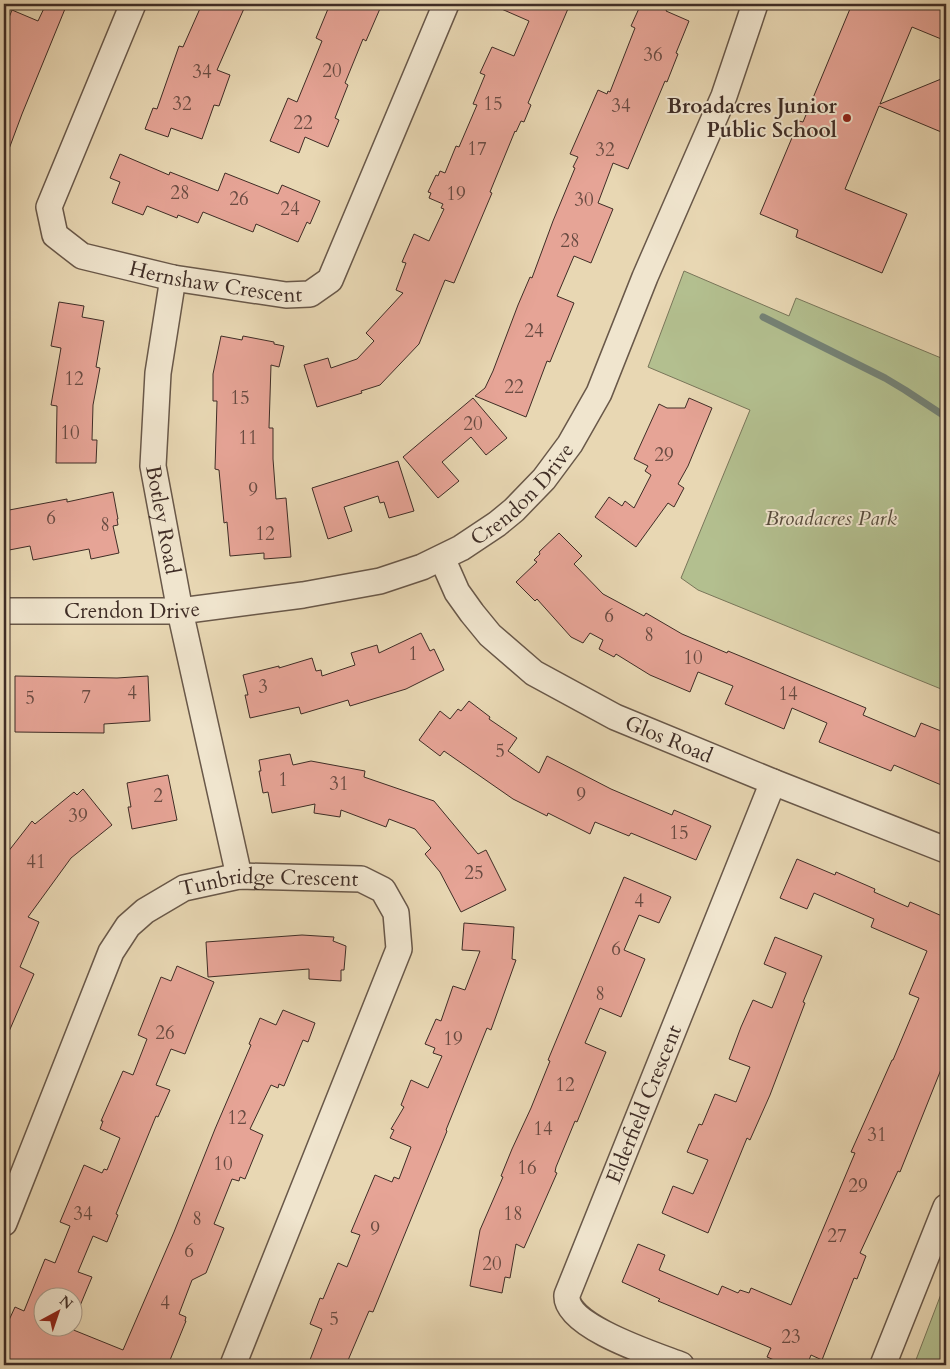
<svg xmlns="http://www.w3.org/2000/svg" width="950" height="1369" viewBox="0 0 950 1369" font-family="Cardo,serif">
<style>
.green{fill:#b3bf8f;stroke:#79765a}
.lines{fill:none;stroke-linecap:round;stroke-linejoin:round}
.stream{stroke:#748276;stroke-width:7}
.building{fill:#e6a496;stroke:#3f2d26}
.minor-casing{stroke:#695849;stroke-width:28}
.minor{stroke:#f0e5ce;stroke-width:25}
.poi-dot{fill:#8f2418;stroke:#f0e5ce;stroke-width:2}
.labels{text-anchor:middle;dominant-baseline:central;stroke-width:4;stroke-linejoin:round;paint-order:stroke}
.number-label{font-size:19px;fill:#694b42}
.poi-label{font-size:21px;font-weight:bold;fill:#3f2d26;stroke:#f0e5ce;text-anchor:end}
.street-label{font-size:21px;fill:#3f2d26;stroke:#f0e5ce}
.park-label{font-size:21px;font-style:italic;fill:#564a3b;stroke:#f0e5ce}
</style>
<rect width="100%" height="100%" fill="#e8d7b3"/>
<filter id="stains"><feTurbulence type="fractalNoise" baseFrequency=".004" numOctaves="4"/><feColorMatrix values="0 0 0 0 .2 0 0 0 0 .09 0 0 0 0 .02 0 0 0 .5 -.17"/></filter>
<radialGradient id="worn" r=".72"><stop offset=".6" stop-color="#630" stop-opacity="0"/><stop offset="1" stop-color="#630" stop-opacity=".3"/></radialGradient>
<path class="green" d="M684,271l105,45 7,-18 150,62v331l-248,-101 -17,-12 69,-168 -102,-43z
M946,1281v84h-32z"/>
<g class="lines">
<path class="stream" d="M763,317l122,61 20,12 41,27"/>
</g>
<path class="building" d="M46,4h21l-45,110 -16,43h-2v-127l8,-20 26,11z
M202,4h44l-29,66 13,5 -11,31 -5,-1 -12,34 -31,-11 -3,9 -23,-8 8,-21 4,1 22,-63 4,1z
M330,4h52l-16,37 -3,-2 -18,44 3,2 -13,33 4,2 -11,27 -23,-10 -6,16 -29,-12 18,-43 9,4 25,-61 -6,-3z
M490,4h80l-42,99 3,2 -7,17 -3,-1 -5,11 -1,-1 -25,61 2,1 -38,90 -9,-3 -26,64 -39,41 -19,6 1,2 -45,14 -13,-42 24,-7 3,10 26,-9 17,-18 -8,-8 37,-40 -7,-3 10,-27 -4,-1 12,-28 15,7 15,-32 -3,-1 2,-4 -14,-6 2,-5 -3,-1 8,-17 2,1 2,-5 5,2 11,-27 3,1 18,-42 -4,-1 12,-29 -5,-2 12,-26 22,9 15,-35z
M641,4h28l-3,7 23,10 -13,32 2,1 -11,28 -2,-1 -37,88 -15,-6 -15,40 15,6 -22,54 -17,-7 -17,40 17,7 -24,59 -3,-1 -21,56 -51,-21 10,-8 8,-17 25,-66 12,-28 2,1 21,-57 22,-53 -2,-1 5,-10 -8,-3 28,-64 9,4 1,-3 2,1 25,-64 -4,-2z
M852,4h94v37l-34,-14 -32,77 66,-27v57l-67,-28 -34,83 62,25 -25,59 -86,-36 2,-7 -38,-16 39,-93 4,1z
M120,154l49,21 1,-3 48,19 7,-18 53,21 4,-9 38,16 -10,23 -3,-2 -9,20 -42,-18 -3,8 -50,-20 -5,11 -20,-8 -1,3 -30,-12 -4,9 -31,-12 8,-21 -10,-4z
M59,302l25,4 -2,11 22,4 -8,46 4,1 -7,37 -1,35h5l-1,23h-40l1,-57 -6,-1 10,-57 -10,-2z
M221,336l21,4 1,-4 31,6v2l10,2 -5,21 -8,-2 -2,63h4v31l3,40 10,-1 5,59 -27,2v-6l-34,3 -3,-34 -3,1 -5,-53 -4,-1 2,-68h-4v-27z
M473,398l34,40 -21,17 -15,-18 -29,25 17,19 -21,17 -35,-41z
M689,398l23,10 -24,58 -10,18 6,4 -10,19 -6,-4 -32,44 -41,-30 14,-20 13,9 3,-5 9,7 17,-33 -6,-4 3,-5 -14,-7 25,-55 8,4h18z
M398,461l16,50 -25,7 -5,-16 -4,1 -2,-7 -34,11 8,24 -24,8 -16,-51z
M113,492l5,27h-1l1,6 -5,1 6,27 -28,6 -2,-10 -56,11 -3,-14 -26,5v-40l63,-12v3z
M559,533l23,23 -8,8 29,30 41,22 2,-3 36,21 45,19 1,-2 138,57 -3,7 52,22 6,-14 25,10v54l-52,-22 -3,6 -72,-29 8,-19 -35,-15 -8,21 -59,-25 8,-18 -35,-14 -8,20 -40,-17 -34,-21 -2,3 -15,-8 4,-9 -13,-7 -7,10 -12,-6 -34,-38 -2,2 -19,-19 21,-20 -3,-2 6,-6 -1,-2z
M421,633l9,18 4,-2 10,21 -38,19 -56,17 -2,-6 -47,14 -2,-7 -49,11 -5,-23h3l-5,-20 36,-9v2l33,-10 4,13 5,-1 1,6 33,-11 -4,-12 26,-8 2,8z
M15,676l102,2 31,-2 2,45 -46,3v9l-89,-1z
M469,701l21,16 -1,2 28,19 -9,13 31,22 8,-17 64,33 61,26 2,-5 37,16 -15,34 -65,-27 -2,3 -34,-14 -5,12 -42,-21 -1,3 -34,-17 -69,-48 -4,5 -21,-16 21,-29 10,8 8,-10 3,2z
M290,754l3,11 18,-4 54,10 -1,6 70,24 44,53 8,-4 20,40 -45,22 -21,-40 -15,-18 6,-6 -16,-19 -26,-10 -3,8 -45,-17 -1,7 -26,-4 1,-9 -43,9 -4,-21 -5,1 -4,-22h2l-2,-11z
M168,775l9,45 -45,9 -4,-22h3l-4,-24z
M83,789l29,36 -41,33 -43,59 11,5 -19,45 14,7 -30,69v-186l28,-36 3,3 39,-32 3,3z
M797,859l38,16 1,-3 39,17 -1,3 34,15 2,-5 32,14 4,-9v150l-46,115 -2,-1 -38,82 6,3 -9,23 -3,-1 -32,82 -11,-5 -4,10h-21l-19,-8 4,-9 -113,-47 2,-2 -38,-17 16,-38 27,11 -6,15 59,25 4,-9 16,7 2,-3 9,3 2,-5 40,17 64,-152 -4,-1 41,-92h1l26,-62 -10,-4 18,-43 -56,-24 3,-8 -60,-26 -7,16 -27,-11z
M624,877l47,20 -12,26 -20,-8 -15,35 21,9 -24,58 -21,-9 -15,35 21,9 -29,70 -2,-1 -19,46 -1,5 2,1 -33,75 -8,-4 -6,34 -5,-1 -3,16 -32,-7 10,-56 23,-53 -2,-1 11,-27 19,-41 19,-47 -2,-1z
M464,923l50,4 -2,32 4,1 -25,70 -4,-2 -41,102 1,1 -74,181 -4,-1 -23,54h-38l14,-36 -12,-5 10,-26 3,1 15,-36 9,4 13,-32 -9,-3 24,-57 17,7 2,-5 5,2 12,-32 -21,-9 4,-8 -3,-1 13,-22 -3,-2 10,-25 17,8 14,-32 -9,-3 2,-5 -10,-4 11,-25 5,2 12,-35 12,4 15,-39 -18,-1z
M302,935l32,2 -1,4 13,5 -2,24h-3v11l-32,-2v-10l-101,8 -2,-35z
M775,937l47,19 -19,46 2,1 -35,92 -20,45 -3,-2 -39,95 -46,-20 11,-27 20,8 15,-34 -21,-8 12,-28 3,1 13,-31 21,8 14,-35 -21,-8 12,-32 12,-27 19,8 14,-35 -22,-9z
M177,966l37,16 -29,72 -14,-5 -15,36 14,5 -12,27 -2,-1 -40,98 2,1 -11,27 -14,-6 -15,36 14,5 -20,48v-29h-30v30h30l-1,3 52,21 51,-118 41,-103 36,-84 -2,-1 11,-26 16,7 7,-15 32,13 -7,19 -5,-2 -19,46 -5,-2 -1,4 -7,-3 -21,44 13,6 -18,44 -5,-2 -1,4 -7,-2 -18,45 10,4 -18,45 -14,7 -13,34 7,3 -1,4h1l-18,44h-148l-16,-7v-27l11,-24 9,4 21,-52 10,4 15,-37 -10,-4 24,-57 18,8 2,-4 3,1 13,-32 -20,-9 3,-8h-2l22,-50 10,4 14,-36 -9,-4 23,-58 10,4z"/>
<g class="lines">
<g class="minor-casing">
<g id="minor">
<path id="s1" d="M133,4l-84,203 6,28 27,21 91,22 113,17 24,-1 20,-14 116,-276"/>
<path id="s2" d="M173,278l-15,95 -5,93 27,145 59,265"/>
<path id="s3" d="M442,558l15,34 15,21 18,22 44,38 81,44 158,65 173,68"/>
<path id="s4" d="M4,611h176l123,-16 77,-14 42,-14 39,-19 36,-24 17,-14 30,-31 26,-35 29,-51 46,-116 79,-181 31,-92"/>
<path id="s5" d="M4,1223l107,-271 17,-26 17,-15 39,-23 55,-12 122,3 22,11 13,23 3,36 -166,416"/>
<path id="s6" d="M681,1365c-26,-10 -117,-39 -114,-70l206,-513"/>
<path d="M883,1365l63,-158"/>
</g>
</g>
<use href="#minor" class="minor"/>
</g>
<circle class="poi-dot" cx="847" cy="118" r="5"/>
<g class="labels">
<g class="number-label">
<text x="653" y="55">36</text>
<text x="332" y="71">20</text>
<text x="202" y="72">34</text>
<text x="182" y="104">32</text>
<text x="493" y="104">15</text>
<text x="621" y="106">34</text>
<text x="303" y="123">22</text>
<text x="477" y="149">17</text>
<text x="605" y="150">32</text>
<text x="180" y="193">28</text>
<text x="456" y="194">19</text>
<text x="239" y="199">26</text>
<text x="584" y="200">30</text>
<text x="290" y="209">24</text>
<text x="570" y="241">28</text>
<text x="534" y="331">24</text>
<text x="74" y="379">12</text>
<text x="514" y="387">22</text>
<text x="240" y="398">15</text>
<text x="473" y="424">20</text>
<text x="70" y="433">10</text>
<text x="248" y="438">11</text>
<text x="664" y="455">29</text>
<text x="253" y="490">9</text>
<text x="51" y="518">6</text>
<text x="105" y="525">8</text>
<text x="265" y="534">12</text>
<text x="609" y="616">6</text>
<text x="649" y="635">8</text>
<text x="413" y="654">1</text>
<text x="693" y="658">10</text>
<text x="263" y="687">3</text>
<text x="132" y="693">4</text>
<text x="788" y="694">14</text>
<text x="86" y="697">7</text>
<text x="30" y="698">5</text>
<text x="500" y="751">5</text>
<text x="283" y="780">1</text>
<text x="339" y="784">31</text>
<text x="581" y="795">9</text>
<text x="158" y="796">2</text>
<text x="78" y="816">39</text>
<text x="679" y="833">15</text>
<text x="36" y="862">41</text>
<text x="474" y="873">25</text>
<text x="639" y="901">4</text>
<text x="616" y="949">6</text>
<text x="600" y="994">8</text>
<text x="165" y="1033">26</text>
<text x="453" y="1039">19</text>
<text x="565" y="1085">12</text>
<text x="237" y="1118">12</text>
<text x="543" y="1129">14</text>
<text x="877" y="1135">31</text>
<text x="223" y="1164">10</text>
<text x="527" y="1168">16</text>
<text x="858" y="1186">29</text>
<text x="83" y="1214">34</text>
<text x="513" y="1214">18</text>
<text x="197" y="1219">8</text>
<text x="375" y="1229">9</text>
<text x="837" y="1236">27</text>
<text x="189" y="1251">6</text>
<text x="492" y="1264">20</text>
<text x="165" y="1303">4</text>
<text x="334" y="1319">5</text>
<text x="791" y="1337">23</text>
</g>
<g class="poi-label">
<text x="837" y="106">Broadacres Junior<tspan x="837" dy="24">Public School</tspan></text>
</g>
<g class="street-label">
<text stroke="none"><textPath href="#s1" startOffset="419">Hernshaw Crescent</textPath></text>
<text stroke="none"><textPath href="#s4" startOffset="548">Crendon Drive</textPath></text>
<text stroke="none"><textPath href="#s2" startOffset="244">Botley Road</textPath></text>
<text stroke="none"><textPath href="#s4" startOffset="128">Crendon Drive</textPath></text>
<text stroke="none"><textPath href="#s3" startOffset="300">Glos Road</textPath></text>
<text stroke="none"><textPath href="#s5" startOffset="476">Tunbridge Crescent</textPath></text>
<text stroke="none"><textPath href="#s6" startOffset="345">Elderfield Crescent</textPath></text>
</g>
<g class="park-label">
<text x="831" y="518">Broadacres Park</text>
</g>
</g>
<rect width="950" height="1369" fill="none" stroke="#e8d7b3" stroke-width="20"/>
<rect x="5" y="5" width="940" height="1359" fill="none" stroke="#3f2d26" stroke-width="2.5"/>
<rect x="10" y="10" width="930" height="1349" fill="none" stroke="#3f2d26"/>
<g transform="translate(58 1312) rotate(40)"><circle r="24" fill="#f0e5ce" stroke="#a99b8b"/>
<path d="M0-4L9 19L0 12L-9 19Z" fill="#8f2418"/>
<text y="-8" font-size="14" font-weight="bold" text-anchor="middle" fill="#3f2d26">N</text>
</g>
<rect width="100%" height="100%" filter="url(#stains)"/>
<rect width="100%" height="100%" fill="url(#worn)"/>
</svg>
